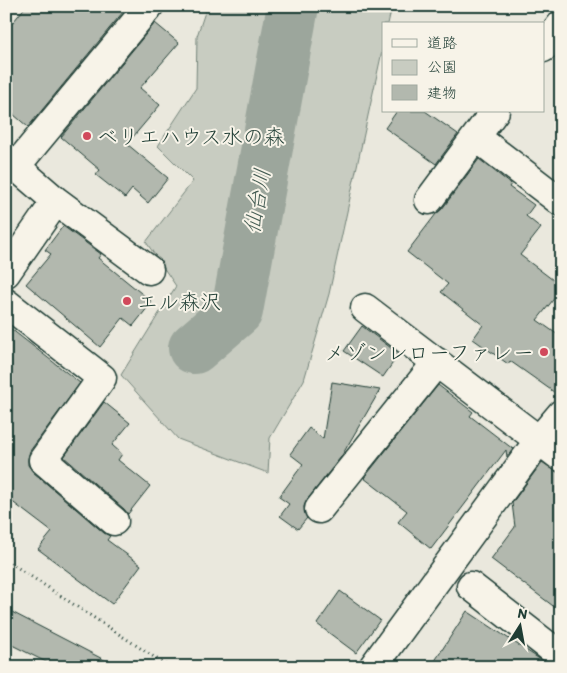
<svg xmlns="http://www.w3.org/2000/svg" width="567" height="673" viewBox="0 0 567 673" font-family="Itim,'Klee One',sans-serif">
<style>
.green{fill:#c8ccc1;stroke:#74847a}
.lines{fill:none;stroke-linecap:round;stroke-linejoin:round}
.river{stroke:#9ca69c;stroke-width:52}
.building{fill:#b2b8ae;stroke:#1f3d34}
.minor-casing{stroke:#1f3d34;stroke-width:31}
.path{stroke:#1f3d34;stroke-width:3;stroke-dasharray:1 4;stroke-linecap:butt}
.minor{stroke:#f7f3e8;stroke-width:28}
.poi-dot{fill:#d1495b;stroke:#f7f3e8;stroke-width:2}
.labels{text-anchor:middle;dominant-baseline:central;stroke-width:4;stroke-linejoin:round;paint-order:stroke}
.poi-label{font-size:21px;fill:#1f3d34;stroke:#f7f3e8;text-anchor:start}
.water-label{font-size:22px;font-style:italic;fill:#445c53;stroke:#f7f3e8}
</style>
<rect width="100%" height="100%" fill="#eae8dd"/>
<filter id="ink" filterUnits="userSpaceOnUse"><feTurbulence type="fractalNoise" baseFrequency=".02" numOctaves="2"/><feDisplacementMap in="SourceGraphic" scale="10" xChannelSelector="R" yChannelSelector="G"/><feConvolveMatrix kernelMatrix="1 2 1 2 8 2 1 2 1" color-interpolation-filters="sRGB"/></filter>
<g filter="url(#ink)">
<path class="green" d="M207,6h68l-62,300 -32,28 22,34 57,-48 52,-314h80l-4,18h-5v23l-54,247 -25,86 -34,58 -2,35 -90,-34 -57,-64 55,-89 -30,-44 47,-61 -35,-35 38,-58 1,-52z"/>
<g class="lines">
<path class="river" d="M194,348l43,-37 56,-305"/>
</g>
<path class="building" d="M26,6h102l-100,121 -22,-19v-77z
M155,23l24,20 -39,45 20,17 -33,39 41,34 -20,25 -16,-14 -7,9 -29,-23 4,-5 -39,-33z
M397,111h28l33,23 -22,30 -51,-36z
M479,159l32,25 -2,3 25,18 -8,11 15,12 -21,27 41,31v4l-24,30 24,17v60l-51,-36 -2,3 -35,-25 10,-14 -42,-33 7,-8 -41,-32 29,-38 6,-5z
M63,226l38,28 -3,4 54,44 -19,24 -10,-8 -23,29 -74,-63 25,-30 -6,-4z
M6,325l74,58 -50,68 -2,7v7l5,7 71,61 6,3 -3,4 34,25 -29,39 -74,-55 14,-17 -46,-35z
M362,326l37,28 -16,23 -39,-26z
M332,382l48,8 -39,67 -34,43 -3,7 3,11 -9,11 -18,-13 9,-12 -10,-7 24,-33 -13,-10 19,-26 14,11z
M438,385l35,27 -3,4 43,33 -6,8 -1,-7 -75,99 -33,-27 9,-11 -43,-33z
M104,402l26,21 -18,22 10,9 -4,6 32,26 -22,28 -4,-5 -60,-52z
M542,462l19,13v137l-70,-53 24,-32 -3,-24z
M340,591l40,29 -24,33 -39,-29z
M6,609l112,58h-62l-50,-25z
M467,611l77,51 5,5h-118z"/>
<g class="lines">
<g class="minor-casing">
<path id="minor" d="M543,48l18,-23
M476,137l85,65
M6,158l50,43 -50,72
M16,166l133,-160
M429,200l66,-89
M56,201l93,69
M6,303l96,75 -59,82 71,61
M365,308l196,149
M319,509l118,-147
M471,586l90,70
M373,667l166,-227 22,-26"/>
</g>
<path class="path" d="M6,560l163,107
M180,667l6,-2 7,2"/>
<use href="#minor" class="minor"/>
</g>
</g>
<g class="poi-dot">
<circle cx="87" cy="136" r="5"/>
<circle cx="127" cy="301" r="5"/>
<circle cx="544" cy="352" r="5"/>
</g>
<g class="labels">
<g class="poi-label">
<text x="97" y="136">ベリエハウス水の森</text>
<text x="137" y="301">エル森沢</text>
<text x="534" y="352" text-anchor="end">メゾンレローファレー</text>
</g>
<g class="water-label">
<text transform="translate(257 201) rotate(-80)">仙台川</text>
</g>
</g>
<rect width="567" height="673" fill="none" stroke="#f7f3e8" stroke-width="25"/>
<rect x="12" y="12" width="542" height="648" fill="none" stroke="#1f3d34" stroke-width="2" filter="url(#ink)"/>
<rect x="382" y="22" width="162" height="90" fill="#f7f3e8" stroke="#a1aaa0"/>
<rect x="392" y="39" width="25" height="8" fill="#f7f3e8" stroke="#a1aaa0"/>
<text x="427" y="48" font-size="15" fill="#1f3d34">道路</text>
<rect x="392" y="60" width="25" height="15" fill="#c8ccc1" stroke="#a1aaa0"/>
<text x="427" y="72" font-size="15" fill="#1f3d34">公園</text>
<rect x="392" y="85" width="25" height="15" fill="#b2b8ae" stroke="#a1aaa0"/>
<text x="427" y="98" font-size="15" fill="#1f3d34">建物</text>
<g transform="translate(520 626) rotate(11)" stroke="#f7f3e8" stroke-width="4" paint-order="stroke">
<path d="M0-4L9 19L0 12L-9 19Z" fill="#1f3d34"/>
<text y="-8" font-size="14" font-weight="bold" text-anchor="middle" fill="#1f3d34">N</text>
</g>
</svg>
